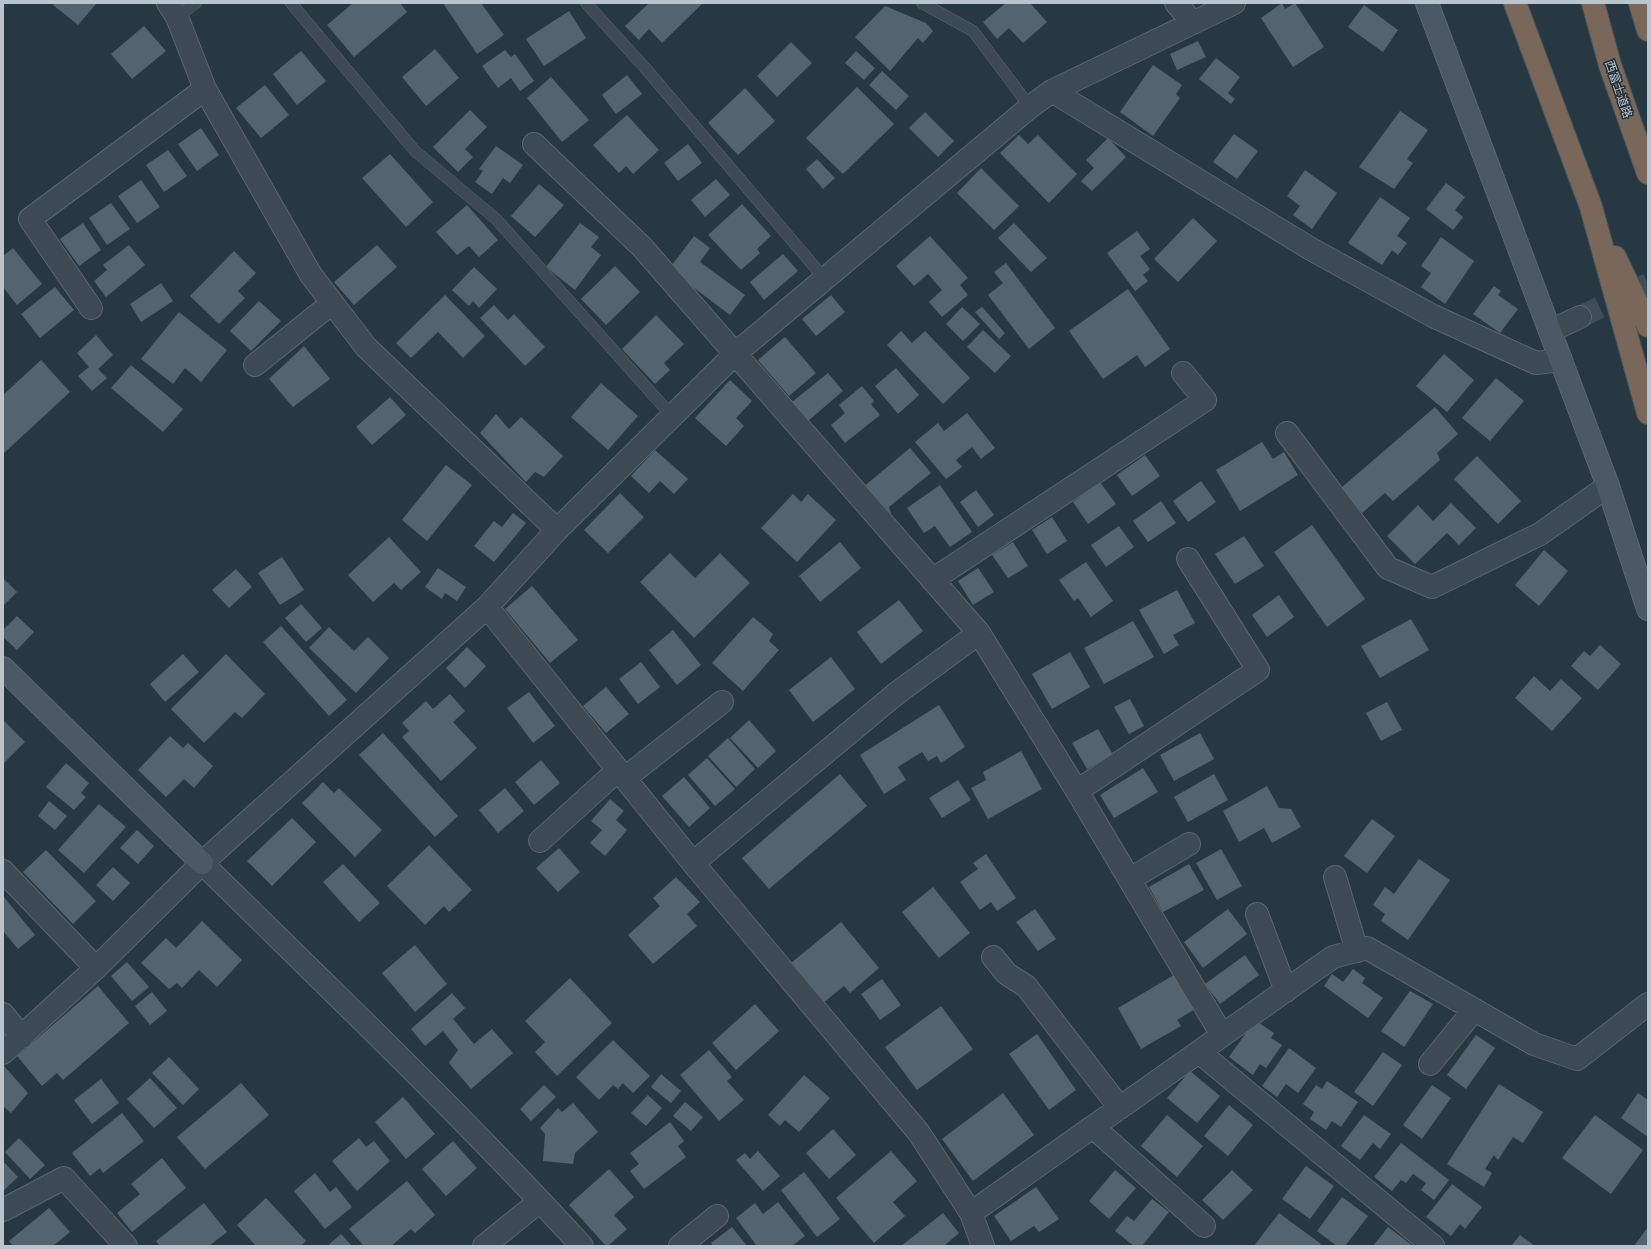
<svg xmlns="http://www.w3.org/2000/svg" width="1651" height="1249" viewBox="0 0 1651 1249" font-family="Quicksand,'Noto Sans JP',sans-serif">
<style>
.building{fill:#546370}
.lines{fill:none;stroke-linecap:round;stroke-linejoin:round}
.street-tunnel{stroke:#3e4d58;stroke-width:22;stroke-dasharray:22 11;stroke-linecap:butt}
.lane-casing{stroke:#5b6770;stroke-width:12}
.street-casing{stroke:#5b6770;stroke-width:24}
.secondary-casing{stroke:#5b6770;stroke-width:24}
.highway-casing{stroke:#47545d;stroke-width:24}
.lane{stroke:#3d4953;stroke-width:11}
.street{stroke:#3d4953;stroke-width:22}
.secondary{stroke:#4b5966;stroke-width:22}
.highway{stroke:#79685a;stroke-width:22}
.labels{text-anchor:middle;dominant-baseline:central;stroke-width:3;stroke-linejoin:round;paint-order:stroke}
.street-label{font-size:12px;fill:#bac4cd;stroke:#212e39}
</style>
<rect width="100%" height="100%" fill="#283843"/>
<path class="building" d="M55,3h42l-19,22 -25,-20z
M353,3h47l7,9 -53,45 -27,-32z
M443,3h38l23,32 -27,19z
M649,3h54l-41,40 -13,-14 -10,11 -14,-14z
M1006,3h24l17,19 -24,21 -14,-15 -12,11 -14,-17z
M1282,3l3,6 10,-6 29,44 -31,20 -32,-49z
M1364,5l34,25 -15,22 -35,-25z
M885,6l41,17 7,8 -10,12 -5,-5 -28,33 -35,-34z
M569,11l17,27 -42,28 -18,-27z
M144,26l22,25 -34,28 -21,-25z
M1198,41l8,16 -29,13 -7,-16z
M791,42l21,21 -35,34 -20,-21z
M435,49l24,29 -33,28 -24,-29z
M505,50l6,7 4,-3 19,27 -14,10 -9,-13 -13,10 -16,-22z
M301,51l25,30 -29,24 -24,-31z
M856,51l19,17 -11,12 -19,-17z
M1216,58l24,19 -12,16 7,6 -4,5 -32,-25z
M1153,65l29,20 -6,9 4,4 -27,38 -33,-24z
M882,71l27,25 -13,14 -27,-25z
M627,75l15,19 -26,20 -14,-19z
M551,77l38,43 -27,22 -35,-44z
M265,85l24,30 -28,23 -25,-30z
M857,87l37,37 -51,50 -37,-36z
M745,88l30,33 -37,34 -30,-32z
M470,110l17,17 -22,22 8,8 -15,15 -25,-25z
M1400,111l28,19 -21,29 6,4 -19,26 -35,-22z
M925,112l29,29 -16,16 -29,-29z
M627,115l32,35 -26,24 -7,-8 -7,7 -26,-28z
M201,128l18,27 -22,16 -19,-27z
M1234,134l24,17 -21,28 -24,-17z
M1019,135l9,9 10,-9 39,39 -28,29 -49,-50z
M1108,138l18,19 -34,34 -11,-10 13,-13 -8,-8z
M688,144l14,19 -24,18 -14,-18z
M496,146l27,19 -13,18 -7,-5 -11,16 -17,-12 8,-11 -4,-2z
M168,150l19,26 -23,16 -18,-27z
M390,154l43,48 -27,25 -44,-49z
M817,159l18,19 -12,11 -17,-20z
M981,168l38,38 -25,24 -37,-37z
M1305,170l32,23 -25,36 -19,-14 7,-9 -13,-10z
M716,179l14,16 -25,22 -14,-17z
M141,180l19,27 -23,16 -19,-27z
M1446,183l19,14 -10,13 8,7 -10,13 -27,-21z
M539,184l25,21 -29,32 -24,-21z
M1380,197l30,21 -13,18 10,7 -9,12 -6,-5 -10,15 -34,-22z
M111,203l19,26 -23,16 -18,-27z
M742,204l29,32 -14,13 3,4 -19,17 -33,-35z
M467,205l31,35 -19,17 -10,-11 -12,9 -21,-23z
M1193,218l24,23 -39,41 -24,-23z
M83,223l18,27 -22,16 -19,-27z
M580,223l19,14 -8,10 10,8 -26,35 -29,-23z
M1014,223l33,35 -16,14 -33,-34z
M1137,231l13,18 -10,7 10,13 -7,6 5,6 -13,10 -28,-38z
M694,236l16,12 -10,14 45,33 -15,20 -61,-46z
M930,236l38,42 -8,7 8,10 -26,22 -13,-15 13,-12 -14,-16 -14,12 -18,-20z
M1441,237l33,24 -29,43 -24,-17 10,-14 -10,-7z
M129,245l16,20 -39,32 -12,-16 13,-11 -4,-5z
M377,245l20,22 -43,38 -20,-23z
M13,248l29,36 -25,21 -14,-18v-31z
M234,251l22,22 -18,18 7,7 -26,26 -29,-28z
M783,254l15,17 -34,29 -14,-18z
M1006,263l49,65 -26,21 -41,-54 15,-12 -9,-11z
M615,266l25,26 -34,33 -25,-26z
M474,267l23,22 -18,19 -6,-7 -4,5 -17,-16z
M161,283l12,18 -32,21 -11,-18z
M1494,286l7,5 -3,4 20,14 -18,24 -27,-19z
M55,287l19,23 -34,28 -19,-24z
M1128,289l42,60 -25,18 -8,-12 -34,24 -34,-48z
M445,295l40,41 -22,22 -25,-26 -27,26 -15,-15z
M831,295l14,17 -29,24 -14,-17z
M259,301l22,20 -30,30 -21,-20z
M494,305l14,15 6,-6 31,33 -20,19 -45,-48z
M962,307l18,17 -17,17 -17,-17z
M982,307l23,26 -6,6 -24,-27z
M179,312l48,38 -26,32 -16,-14 -12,16 -32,-25z
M656,315l28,29 -20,19 6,7 -15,14 -33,-35z
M983,330l28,26 -16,17 -28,-26z
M901,331l11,12 13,-12 45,47 -27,26 -56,-59z
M96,335l17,20 -15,14 9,9 -15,13 -14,-15 11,-9 -12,-14z
M785,337l31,36 -27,23 -31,-36z
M304,346l26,33 -37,28 -24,-28z
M1444,354l30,26 -27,32 -31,-26z
M41,360l29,32 -67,62v-59z
M131,365l52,44 -20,23 -52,-44z
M896,368l23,27 -21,19 -23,-28z
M828,373l15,18 -35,30 -16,-19z
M1496,378l28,23 -34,40 -28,-23z
M730,380l22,21 -16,17 8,8 -18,20 -31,-28z
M601,383l37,33 -30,34 -37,-33z
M862,386l12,15 -3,3 9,11 -35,28 -14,-18 14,-12 -6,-8z
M390,397l16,18 -34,30 -16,-18z
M1435,407l23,27 -21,19 3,7 -47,41 -8,-8 -23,20 -21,-25z
M967,413l28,35 -14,11 -9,-12 -16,13 6,7 -16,12 -31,-37 23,-19 6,8z
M496,414l13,15 12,-12 42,39 -19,21 -9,-5 -9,10 -46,-49z
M1262,442l11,17 11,-7 14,23 -58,36 -24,-41z
M910,448l21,25 -42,34 2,6 -6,4 -23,-29z
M655,450l33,29 -14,15 -14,-13 -11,12 -18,-17z
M1145,455l15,21 -28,20 -15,-21z
M1477,456l44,45 -23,23 -44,-45z
M446,465l26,20 -45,56 -25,-21z
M1201,481l15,21 -28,20 -15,-21z
M1100,482l16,22 -28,20 -15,-22z
M940,485l32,47 -22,15 -15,-21 -11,7 -17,-25z
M976,490l18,25 -16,12 -18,-25z
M620,493l24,24 -36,36 -24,-23z
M793,494l8,8 7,-8 28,26 -39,42 -36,-34z
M1161,501l15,22 -28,19 -15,-21z
M1451,503l25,25 -17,17 -12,-12 -32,31 -28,-28 31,-31 15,16z
M513,513l13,10 -32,39 -20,-16 20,-25 8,6z
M1052,517l15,24 -20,13 -15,-24z
M1312,525l53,74 -38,28 -53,-75z
M1119,526l15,21 -28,20 -15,-22z
M1244,536l20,30 -29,18 -20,-30z
M389,537l32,35 -20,18 -7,-7 -21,19 -25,-27z
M840,542l21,26 -41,34 -21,-26z
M1013,542l15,24 -20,12 -16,-23z
M1544,550l24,21 -29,35 -24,-21z
M670,553l25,25 25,-25 30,30 -56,55 -54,-56z
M282,557l22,33 -24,15 -22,-32z
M1086,562l27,39 -22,16 -13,-19 -4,3 -15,-21z
M438,568l28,19 -9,14 -12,-8 -3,6 -17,-12z
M978,568l16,24 -21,13 -15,-24z
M236,569l16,18 -23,21 -17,-18z
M3,578l14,14 -14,14z
M532,586l46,54 -28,23 -45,-54z
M1177,590l18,33 -22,12 6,10 -15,9 -25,-44z
M1279,595l15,22 -27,20 -15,-22z
M899,600l24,31 -42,33 -24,-32z
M301,604l21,24 -16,14 -21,-24z
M17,616l17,16 -17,18 -14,-13v-7z
M753,617l20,17 -4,7 10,9 -36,41 -31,-28z
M1411,619l18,31 -49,28 -19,-32z
M1133,621l21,36 -50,27 -20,-36z
M281,626l66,74 -18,16 -66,-74z
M329,627l25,24 14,-14 21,21 -33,35 -47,-45z
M673,630l28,35 -24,20 -28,-35z
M1600,645l21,19 -23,26 -27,-24 13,-15 6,5z
M467,647l19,19 -21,22 -19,-20z
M1070,652l20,35 -38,22 -20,-35z
M183,654l16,18 -34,30 -15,-18z
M226,654l39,40 -23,24 -7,-6 -31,31 -33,-34z
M831,657l24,32 -42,33 -24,-32z
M641,662l19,25 -22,17 -19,-25z
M1534,676l16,15 11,-12 21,19 -30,33 -37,-33z
M606,687l23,27 -23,19 -23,-27z
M529,692l26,34 -22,17 -26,-35z
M450,694l15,17 -12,11 24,26 -36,33 -39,-44 7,-6 -7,-8 24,-22 7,8z
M1130,699l14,27 -15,8 -15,-27z
M1387,702l15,28 -21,11 -15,-28z
M939,705l26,42 -24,16 -4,-7 -9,5 -6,-9 -24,15 8,13 -22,14 -24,-39z
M3,720l22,22 -21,21h-1z
M749,720l27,31 -18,17 -28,-30z
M1098,729l15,26 -26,14 -15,-26z
M383,733l75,83 -23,21 -76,-82z
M1200,733l14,26 -40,22 -14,-26z
M170,736l13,12 5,-5 25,23 -19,22 -10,-9 -18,18 -28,-27z
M728,738l27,31 -19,18 -28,-31z
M1021,751l21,38 -54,30 -17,-31 15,-8 -3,-8z
M707,758l28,31 -20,17 -27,-31z
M541,760l19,23 -26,22 -19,-23z
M66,763l23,20 -8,10 5,4 -12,13 -28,-23z
M1143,768l15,24 -44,26 -14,-23z
M840,774l27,32 -98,83 -27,-31z
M1214,774l14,26 -40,22 -14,-25z
M684,777l26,31 -21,19 -27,-31z
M958,780l13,20 -29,18 -13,-20z
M323,782l11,11 5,-5 43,42 -27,27 -53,-54z
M1267,786l12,22 12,1 10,18 -29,16 -8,-15 -25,14 -16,-31z
M505,788l19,23 -26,22 -19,-23z
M610,799l14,12 -8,9 11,10 -22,26 -15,-13 12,-13 -11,-9z
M49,801l18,15 -12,14 -17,-14z
M99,804l27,23 -42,46 -26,-23z
M292,818l24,24 -44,44 -25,-25z
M1372,819l23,17 -28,37 -23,-17z
M137,830l17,16 -16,18 -18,-16z
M429,845l43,45 -23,22 -5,-6 -19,19 -38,-39z
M559,848l21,24 -22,20 -22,-24z
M1221,849l21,37 -25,14 -21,-37z
M46,850l50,51 -23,23 -50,-52z
M986,854l30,44 -19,13 -6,-9 -11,8 -20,-28 18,-13 -5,-6z
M1419,859l31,21 -42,60 -27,-19 4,-7 -12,-9 12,-18 9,7z
M343,864l37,39 -21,19 -36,-40z
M1189,864l15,26 -41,22 -14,-25z
M113,867l17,16 -17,18 -17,-16z
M676,877l24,25 -13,12 10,12 -44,38 -25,-29 32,-29 -7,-8z
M933,887l37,46 -31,25 -37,-46z
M3,896l32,39 -17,14 -15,-18z
M1035,909l21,30 -18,12 -22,-29z
M1228,909l19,25 -44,34 -19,-26z
M202,921l40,39 -25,27 -18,-17 -17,18 -5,-5 -8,6 -28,-26 25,-25 10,10z
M841,922l38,46 -29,25 -6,-7 -21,17 -32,-40z
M415,945l32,39 -32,28 -33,-39z
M1245,955l14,20 -39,29 -15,-20z
M127,962l22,25 -17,14 -21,-25z
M1353,969l12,9 -3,5 21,15 -15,20 -44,-32 8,-12 11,8z
M1174,975l21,34 -18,11 4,6 -40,23 -23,-41z
M570,978l42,45 -55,53 -22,-24 10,-10 -20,-21z
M882,979l19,26 -21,15 -19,-26z
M98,986l31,37 -66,57 -6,-7 -15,13 -25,-30z
M1410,991l23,13 -29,43 -23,-16z
M152,992l15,19 -17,14 -15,-19z
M452,993l13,15 -12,11 21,25 18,-15 21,24 -42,36 -22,-26 9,-13 -15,-19 -18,15 -14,-17z
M755,1004l24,27 -43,39 -24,-27z
M941,1006l32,43 -56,41 -32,-43z
M1255,1020l19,13 -3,5 11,7 -16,23 -6,-4 -7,11 -24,-18z
M1037,1034l39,56 -27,20 -40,-56z
M1476,1035l19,13 -29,41 -19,-14z
M613,1040l37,36 -17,17 -10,-10 -5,6 -5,-4 -14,15 -23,-23z
M1289,1048l27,20 -18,25 -12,-9 -9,13 -15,-11z
M709,1050l23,27 -5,4 17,19 -25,21 -39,-46z
M1383,1052l19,13 -29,41 -19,-14z
M169,1057l30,32 -16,16 -31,-32z
M3,1065l25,28 -17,20 -8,-7z
M1190,1071l30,25 -23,27 -30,-25z
M661,1074l20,17 -10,12 -20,-16z
M804,1075l26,23 -31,34 -14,-12 -5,6 -12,-11z
M150,1078l27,30 -23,20 -27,-29z
M101,1079l18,24 -27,21 -18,-24z
M1327,1081l31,21 -17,25 -9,-6 -6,9 -16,-11 4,-7 -11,-8 13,-19 6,4z
M241,1083l28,32 -64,54 -28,-32z
M1499,1084l44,28 -20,31 -10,-6 -15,23 -4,-5 -9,14 7,4 -8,14 -37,-23z
M544,1085l12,12 -25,24 -11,-12z
M1432,1085l19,13 -29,41 -19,-14z
M1003,1093l31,42 -61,46 -31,-42z
M1638,1093l10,7v37l-27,-19z
M648,1095l14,13 -16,18 -15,-13z
M403,1097l32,37 -29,25 -31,-37z
M685,1102l18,15 -12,14 -18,-15z
M573,1103l25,29 -23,21 -2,11 -30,-3 2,-27 -5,-6 18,-20 4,4z
M1229,1105l24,20 -25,31 -24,-20z
M122,1113l22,28 -41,32 -3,-5 -10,8 -18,-23z
M1167,1115l36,31 -26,31 -36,-31z
M1364,1115l27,19 -11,15 -7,-6 -13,17 -19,-14z
M1595,1115l48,35 -32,44 -49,-36z
M670,1122l14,19 -6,5 8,11 -42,32 -14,-18 9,-7 -9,-11z
M833,1129l23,26 -27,24 -23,-26z
M19,1138l26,27 -15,14 -25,-27z
M359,1138l7,9 8,-6 16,20 -33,30 -25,-30z
M453,1141l24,27 -31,28 -24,-27z
M1401,1143l48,37 -15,20 -13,-10 5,-7 -13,-9 -7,9 -5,-3 -9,11 -18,-14z
M758,1151l22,25 -17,15 -27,-31 9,-7 5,6z
M891,1151l26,30 -24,21 12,14 -31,27 -38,-45z
M162,1158l24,30 -54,44 -15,-19 23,-19 -9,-10z
M3,1161l15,16 -15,14z
M1306,1166l28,20 -24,33 -28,-20z
M609,1169l25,28 -20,18 13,14 -19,17h-2l-37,-41z
M1115,1170l21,18 -27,31 -20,-18z
M1232,1170l21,20 -30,30 -21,-20z
M804,1172l36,47 -23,18 -36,-47z
M315,1173l15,19 6,-5 16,20 -27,22 -31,-38z
M407,1181l28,34 -20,18 -4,-4 -20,17h-27l-15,-17z
M1452,1184l30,23 -17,22 -5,-5 -9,12 -25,-19z
M1036,1187l23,32 -20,13 -5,-6 -23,15 -17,-25z
M1342,1197l26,19 -23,30h-8l-20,-15z
M266,1198l40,43 -5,5h-45l-19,-21z
M1152,1199l17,13 -27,34h-8l-19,-15 12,-15 7,5z
M778,1202l27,34 -13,10h-35l-21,-28 19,-15 8,11z
M204,1203l23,29 -18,14h-49l-4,-5z
M49,1208l21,24 -17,14h-40l-4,-5z
M943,1213l16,20 -15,13h-43z
M1279,1213l42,31 -2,2h-65z
M732,1227l15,19h-34l-2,-3z
M1388,1227l25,19h-40z
M1648,1227v19h-14z
M341,1234l11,12h-25z
M1520,1235l15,11h-24z"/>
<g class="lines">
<path class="street-tunnel" d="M1580,317l68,-33"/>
<g class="lane-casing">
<path id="lane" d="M291,3l124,148 81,68 176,197
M586,3l60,66 179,210
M922,3l51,28 57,76
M177,17l19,-14"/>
</g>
<g class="street-casing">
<path id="street" d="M168,3l9,14 28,72 106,186 55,72 191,183
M1176,3l17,20
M1052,91l259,158 122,67 103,47 25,-3
M534,144l108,103 337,386 -82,60 -204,170
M91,308l-61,-89 175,-130
M1550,331l30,-14
M255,365l77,-62
M1287,433l101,135 44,19 108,-53 68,-48
M932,580l273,-180 -22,-27
M487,607l206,256 226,270 52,80 12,33
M979,633l98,158 145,244
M625,778l97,-76
M1077,791l181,-121 -70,-111
M540,841l78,-71
M202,863c128,126 258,250 380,383
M3,871l93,97
M1335,877l22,74
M1130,879l59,-35
M1257,914l29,77
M993,957l14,17 19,12 94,122
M3,1014l19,23
M1199,1052l234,194
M3,1053l93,-85 106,-105 285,-256 70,-77 179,-177 294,-246 22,-16 182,-88
M1430,1064l44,-54
M1093,1127l111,99
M3,1210l61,-32 62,68
M971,1213l362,-256 34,-9 167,96 43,15 71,-55
M484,1246l56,-45
M680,1246l37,-30"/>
</g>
<g class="secondary-casing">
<path id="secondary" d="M1427,3l181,483 40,123
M3,668l199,195"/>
</g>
<g class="highway-casing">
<path id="highway" d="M1515,3l76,204 57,206
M1593,3l17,62 38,108
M1640,3l8,27
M1615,257l33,69"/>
</g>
<use href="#lane" class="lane"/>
<use href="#street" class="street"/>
<use href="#secondary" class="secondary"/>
<use href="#highway" class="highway"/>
</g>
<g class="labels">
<g class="street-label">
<text transform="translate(1619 89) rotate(71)">西富士道路</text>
</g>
</g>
<rect width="1651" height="1249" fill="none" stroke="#bac4cd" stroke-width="8"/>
</svg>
